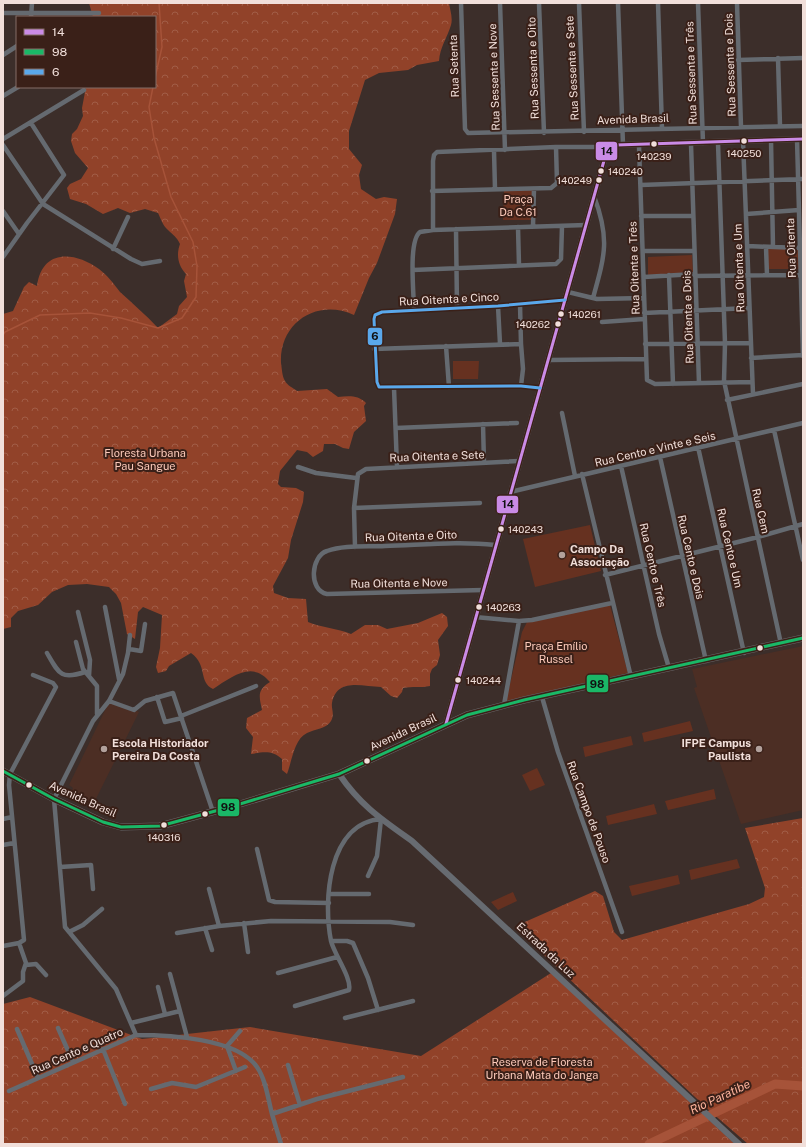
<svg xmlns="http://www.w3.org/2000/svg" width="806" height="1147" viewBox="0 0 806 1147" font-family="'Public Sans',sans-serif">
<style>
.built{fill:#4c2e24}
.forest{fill:url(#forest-crowns)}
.park{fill:#663120}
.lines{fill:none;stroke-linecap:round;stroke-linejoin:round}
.stream{stroke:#a65339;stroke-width:1.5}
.river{stroke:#a65339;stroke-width:9}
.street{stroke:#656a70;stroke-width:4.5}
.secondary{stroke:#676b71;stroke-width:6}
.primary{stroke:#696a6d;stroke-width:7}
.bus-1-casing{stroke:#3a2018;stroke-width:6}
.bus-2-casing{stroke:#3a2018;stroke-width:6}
.bus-3-casing{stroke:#3a2018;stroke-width:6}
.bus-1{stroke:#ca8be6;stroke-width:3}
.bus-2{stroke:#1ab867;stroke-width:3}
.bus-3{stroke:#5aa8eb;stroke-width:3}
.bus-dot{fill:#f1dfda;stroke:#3a2018;stroke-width:1.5}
.poi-dot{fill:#b2a19c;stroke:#3a2018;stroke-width:1.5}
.labels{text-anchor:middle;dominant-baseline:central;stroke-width:4;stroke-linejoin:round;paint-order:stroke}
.bus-label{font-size:10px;fill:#f1dfda;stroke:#3a2018;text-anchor:start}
.street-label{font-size:11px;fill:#f1dfda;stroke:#3a2018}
.park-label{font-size:11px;fill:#fdcaba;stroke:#3a2018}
.poi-label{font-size:11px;font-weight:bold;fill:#f1dfda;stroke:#3a2018;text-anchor:start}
.water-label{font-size:12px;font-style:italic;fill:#feb49d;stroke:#3a2018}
.line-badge{stroke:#3a2018;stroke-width:1.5}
.pale-badge-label{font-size:11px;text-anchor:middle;font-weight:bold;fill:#111}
</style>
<defs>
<pattern id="forest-crowns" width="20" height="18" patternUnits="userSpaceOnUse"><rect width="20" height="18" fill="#914229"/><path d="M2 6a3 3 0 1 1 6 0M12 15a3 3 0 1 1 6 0" fill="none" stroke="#a15d47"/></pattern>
</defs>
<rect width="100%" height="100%" fill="#3c2e2a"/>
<path class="built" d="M803,646v164l-62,14 -47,-136 3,-1 -5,-18z
M109,702h6l24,10 -47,95 -22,-12 3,-7 -4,-3z"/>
<path class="forest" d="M89,3h360c1,7 4,15 2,22 -4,13 -11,22 -12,36l-22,4 -9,5 -29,3 -14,7 -16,51v18l13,16 -3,10 2,14 15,10 8,-2 13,2 -2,15 -18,49 -8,15 -15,37c-37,-17 -75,8 -73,48 1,6 1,13 4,18 2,4 8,7 12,10l30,-2 11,8c11,-1 20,-2 28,6l-2,3 2,15 -12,11 -5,17 -6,-1 -8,-4h-11l-1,7 -10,6 -6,-5 -10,-2 -17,21 -2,13 3,3 15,1 8,4 -1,10 -12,38 -3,18 -15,28 1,7 14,5 18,1 2,23c14,6 29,6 43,12l14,-9h13l9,4 31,-6 24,-10 5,4 1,9 -10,14 2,15 -3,10 -5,4 -2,5v12c-9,2 -18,0 -27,2l-1,4 -5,6 -6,-2 -10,-9c-18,0 -44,-10 -49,16 -1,6 3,11 -1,18 -5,8 -16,8 -24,12 -13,6 -15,28 -20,41l-5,-4v-11c-10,-9 -18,-7 -31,-5l2,-17 -7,-9 1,-10 15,-8c-3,-14 -5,-20 8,-28 -18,-22 -38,-5 -57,7 -15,-7 -5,-24 -22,-36l-22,13 -3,5 -8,2 -2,-6 4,-19 2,-33 -19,-8 -5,5 -3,27 -8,-5 -6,-31 -5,-9 -7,-7 -22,-3 -19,1 -16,7 -14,13 -20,6 -7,7v9l-8,2v-315l10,-3 11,-24 5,-5 8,4c5,-37 37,-35 62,-17 8,6 15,15 21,23 13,12 26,23 38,36l19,-14 2,-8 8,-9 -3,-16 2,-7c-8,-9 -10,-19 -6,-30 -4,-8 -6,-8 -12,-14 -5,-4 -7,-11 -10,-17l-13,-4 -15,4 -12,-5 -15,6 -17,-10 -16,-5 -3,-11 3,-4 11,-5 7,-11 -13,-15 -4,-12 1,-7 5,-5 6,-13 -1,-8 4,-21h69v-70h-62z
M803,818v326h-55l-37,-32 -195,-183 2,-4 77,-34 8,5 11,36 8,8 127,-36 15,-7 1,-9 -20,-60z
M551,973l184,171h-732v-140l27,-7 112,42 108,-12 171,29z"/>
<path class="park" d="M533,189l-1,31h-29l1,-30z
M767,248l32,1v20h-31z
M692,255l1,17 -45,3v-18z
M453,361h26l-1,18h-25z
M590,525l11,46 -66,16 -12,-48z
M610,605l18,68 -122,28 16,-69 5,-10z
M690,721l3,10 -49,11 -2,-9z
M631,736l2,9 -48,12 -2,-10z
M537,768l8,17 -15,6 -8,-16z
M714,789l2,10 -48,11 -3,-9z
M654,804l3,10 -49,11 -2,-9z
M737,859l3,9 -49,12 -2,-10z
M678,875l2,9 -48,12 -3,-10z
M513,892l4,9 -19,9 -7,-8z"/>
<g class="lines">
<path class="stream" d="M155,78l7,-31 -3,-44
M3,335l2,-3 35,-17 50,-2 31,5 37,10 24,-10 14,-21 1,-31 -4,-24 -22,-45 -17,-59 -5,-31 4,-20"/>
<path class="river" d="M649,1144l126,-60 28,2"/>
<path class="street" d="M461,3l4,126 3,4 335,-7
M500,3l5,147
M539,3l5,130
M579,3l5,129
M618,3l5,142
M658,3l4,126
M698,3l5,140
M737,3l4,124
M3,13h96
M31,17l1,-14
M3,55l14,-9
M778,58l2,68
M738,60l65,-2
M3,96l15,-9
M3,139l81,-49
M797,139l6,217
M771,140l2,107
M743,141l10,253
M718,143l7,200 -1,38 57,263
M691,144l8,239
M3,145l40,59 88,55 11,5 18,-3
M639,146l8,234 8,4 97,-2
M494,151l1,38
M641,185l162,-6
M432,191l119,-3 6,-5 -1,-36
M3,211l16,23
M746,214l53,-4
M641,216h52
M533,226l1,-37
M518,227l1,38
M456,229l1,79
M433,230v-69l1,-6 3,-3 119,-5h53
M747,246l53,2
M766,247l1,28
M113,249l15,-32
M643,251h51
M3,257l24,-34 37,-48 -33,-52
M413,270l143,-6 5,-5 1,-33
M669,275l4,109
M695,276l106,-1
M644,277l51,-3
M568,292l29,7 47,-1
M593,298c12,-43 17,-59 1,-102
M520,304l1,40
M498,306l2,38
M414,310c0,-16 -6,-69 6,-78l13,-2 153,-5
M644,313l105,-5
M602,322l42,-3
M645,344l105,-1
M446,346l3,41
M374,349l147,-5 2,25 -2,17
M751,358l52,-3
M549,360l96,-1
M394,388l3,79
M540,388l-19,-2 -142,1 -2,-5 -3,-63 1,-4 7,-3 116,-6 67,-6
M727,400l76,-16
M562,413l13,63
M483,424l1,39
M396,428l121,-5
M774,430l29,130
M698,447l46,206
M660,457l46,204
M621,466l38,168 10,34
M298,467l18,6 40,5
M582,474l49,203
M510,492l293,-69
M354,508l126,-5
M355,547l-1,-39 4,-34 8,-5 153,-8
M605,575l153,-38 45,-13
M483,590l-156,4c-19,-4 -16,-38 0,-43 17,-6 39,-4 58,-5 36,-1 74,-5 110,-1
M105,607l14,72
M78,612l12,48 -1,16
M475,617l44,4 13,-1 80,-17
M76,642l7,27 14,17v28
M129,649l12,2 4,-27
M47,653c12,21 14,27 38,19
M157,697l8,25 17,-4
M542,697l16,55 64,180
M109,701l25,9 11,-9 28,-8 40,119
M504,705l15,-84
M181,716l75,-30
M3,819l9,-2
M3,845l11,-2
M257,849l12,51 6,2 54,1
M60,867l31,-2 2,24
M209,889l10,37
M330,894h39
M244,923l4,29
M205,928l7,22
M69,932l14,-7 19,-16
M177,933l42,-7 52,-5 119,1 23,3
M331,941h16l6,2 15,35 10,32
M3,946l16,-3 5,-3 -15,-155 1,-11 46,-87 -3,-4 -20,-8
M26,965l10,-1 10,11
M278,973l59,-16
M170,974l17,63
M158,987l7,27
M3,996l20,-15v-9l3,-9 -7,-20
M295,1006l54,-16c3,-12 -15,-36 -18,-49 -8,-40 -3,-118 50,-122l-4,37 -9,20
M345,1018l68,-17
M131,1023l49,-12
M58,1028l15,34
M17,1029l21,49
M136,1035c32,0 101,3 121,32 9,13 11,32 15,47l45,-15 86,-22
M103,1049l22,55
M288,1065l12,40
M236,1071l-9,-25 13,-15
M151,1089l21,-6 24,4 49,-20
M9,1091l127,-56 -20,-46 -51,-62 -11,-128 39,-78 16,-20 14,-27 5,-21 2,-18
M272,1114l9,30"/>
<path class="secondary" d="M446,724l161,-574 9,-5 187,-6
M339,774c22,32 42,45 73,67l327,303"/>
<path class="primary" d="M3,771l51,28 49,23 18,5 39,-1 70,-19 109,-33 128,-59 57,-15 279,-62"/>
<g class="bus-1-casing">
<path id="bus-1" d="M446,724l161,-574 9,-5 187,-6"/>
</g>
<g class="bus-2-casing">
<path id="bus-2" d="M3,771l51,28 49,23 18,5 39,-1 70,-19 109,-33 128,-59 57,-15 279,-62"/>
</g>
<g class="bus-3-casing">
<path id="bus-3" d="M540,388l-19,-2 -142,1 -2,-5 -3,-63 1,-4 7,-3 116,-6 67,-6"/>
</g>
<use href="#bus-1" class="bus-1"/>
<use href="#bus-2" class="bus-2"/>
<use href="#bus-3" class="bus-3"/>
</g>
<g class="bus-dot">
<circle cx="744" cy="141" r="3.5"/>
<circle cx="654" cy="144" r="3.5"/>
<circle cx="601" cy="171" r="3.5"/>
<circle cx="599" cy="180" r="3.5"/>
<circle cx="561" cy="314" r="3.5"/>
<circle cx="558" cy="324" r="3.5"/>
<circle cx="501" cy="529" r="3.5"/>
<circle cx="479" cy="607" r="3.5"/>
<circle cx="760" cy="648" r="3.5"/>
<circle cx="458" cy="680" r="3.5"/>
<circle cx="367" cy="761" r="3.5"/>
<circle cx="29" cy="785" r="3.5"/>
<circle cx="205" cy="814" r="3.5"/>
<circle cx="164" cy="825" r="3.5"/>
</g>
<g class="poi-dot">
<circle cx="562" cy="555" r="4"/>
<circle cx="104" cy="749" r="4"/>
<circle cx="759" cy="749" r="4"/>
</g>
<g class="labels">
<g class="bus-label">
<text x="744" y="153" text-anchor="middle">140250</text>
<text x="654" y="156" text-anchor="middle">140239</text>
<text x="608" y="171">140240</text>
<text x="592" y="180" text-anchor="end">140249</text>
<text x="568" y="314">140261</text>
<text x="550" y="324" text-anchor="end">140262</text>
<text x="508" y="529">140243</text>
<text x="486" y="607">140263</text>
<text x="466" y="680">140244</text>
<text x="164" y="837" text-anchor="middle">140316</text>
</g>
<g class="street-label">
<text transform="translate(730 65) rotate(-92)">Rua Sessenta e Dois</text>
<text transform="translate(454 66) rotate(-92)">Rua Setenta</text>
<text transform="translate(533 68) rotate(-92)">Rua Sessenta e Oito</text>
<text transform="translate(572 68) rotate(-93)">Rua Sessenta e Sete</text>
<text transform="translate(691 73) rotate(-92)">Rua Sessenta e Três</text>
<text transform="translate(494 77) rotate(-92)">Rua Sessenta e Nove</text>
<text transform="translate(633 119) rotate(-2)">Avenida Brasil</text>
<text transform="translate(791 248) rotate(-92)">Rua Oitenta</text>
<text transform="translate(634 268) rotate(-92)">Rua Oitenta e Três</text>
<text transform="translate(739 268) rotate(-92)">Rua Oitenta e Um</text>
<text transform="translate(449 299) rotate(-3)">Rua Oitenta e Cinco</text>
<text transform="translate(688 317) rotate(-92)">Rua Oitenta e Dois</text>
<text transform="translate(655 449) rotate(-13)">Rua Cento e Vinte e Seis</text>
<text transform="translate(437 456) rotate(-2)">Rua Oitenta e Sete</text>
<text transform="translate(761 511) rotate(77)">Rua Cem</text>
<text transform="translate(411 536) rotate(-2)">Rua Oitenta e Oito</text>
<text transform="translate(730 548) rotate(77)">Rua Cento e Um</text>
<text transform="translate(691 557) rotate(77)">Rua Cento e Dois</text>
<text transform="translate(653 565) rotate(77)">Rua Cento e Três</text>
<text transform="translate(399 583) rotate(-1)">Rua Oitenta e Nove</text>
<text transform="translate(403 732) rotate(-25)">Avenida Brasil</text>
<text transform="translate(83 799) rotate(24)">Avenida Brasil</text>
<text transform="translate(589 812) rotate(70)">Rua Campo de Pouso</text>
<text transform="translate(546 950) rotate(43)">Estrada da Luz</text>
<text transform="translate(77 1051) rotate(-24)">Rua Cento e Quatro</text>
</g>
<g class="park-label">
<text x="518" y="199">Praça<tspan x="518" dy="13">Da C.61</tspan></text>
<text x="145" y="453">Floresta Urbana<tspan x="145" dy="13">Pau Sangue</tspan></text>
<text x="556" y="646">Praça Emílio<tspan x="556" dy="13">Russel</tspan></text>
<text x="542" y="1062">Reserva de Floresta<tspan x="542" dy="13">Urbana Mata do Janga</tspan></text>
</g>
<g class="poi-label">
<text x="570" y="549">Campo Da<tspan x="570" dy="13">Associação</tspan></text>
<text x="112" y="743">Escola Historiador<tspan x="112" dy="13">Pereira Da Costa</tspan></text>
<text x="751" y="743" text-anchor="end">IFPE Campus<tspan x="751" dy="13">Paulista</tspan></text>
</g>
<g class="water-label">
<text transform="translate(720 1097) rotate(-25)">Rio Paratibe</text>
</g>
</g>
<g class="line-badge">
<rect x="595" y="141" width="23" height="20" rx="4" fill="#ca8be6"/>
<rect x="367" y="327" width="16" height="19" rx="4" fill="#5aa8eb"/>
<rect x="496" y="495" width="23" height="19" rx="4" fill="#ca8be6"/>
<rect x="586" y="674" width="23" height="19" rx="4" fill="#1ab867"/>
<rect x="217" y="798" width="23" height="19" rx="4" fill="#1ab867"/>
</g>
<g class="pale-badge-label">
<text x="607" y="155">14</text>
<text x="375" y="340">6</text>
<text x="508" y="508">14</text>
<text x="597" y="688">98</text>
<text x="228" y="811">98</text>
</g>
<rect width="806" height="1147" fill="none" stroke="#f1dfda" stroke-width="8"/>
<rect x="16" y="16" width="140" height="72" fill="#3a2018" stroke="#836c66"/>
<rect x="24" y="29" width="20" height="6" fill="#ca8be6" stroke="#836c66"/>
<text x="52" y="36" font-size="12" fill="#f1dfda">14</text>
<rect x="24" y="49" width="20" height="6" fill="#1ab867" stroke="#836c66"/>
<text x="52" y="56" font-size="12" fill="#f1dfda">98</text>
<rect x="24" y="69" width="20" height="6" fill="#5aa8eb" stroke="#836c66"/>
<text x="52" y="76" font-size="12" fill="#f1dfda">6</text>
</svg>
